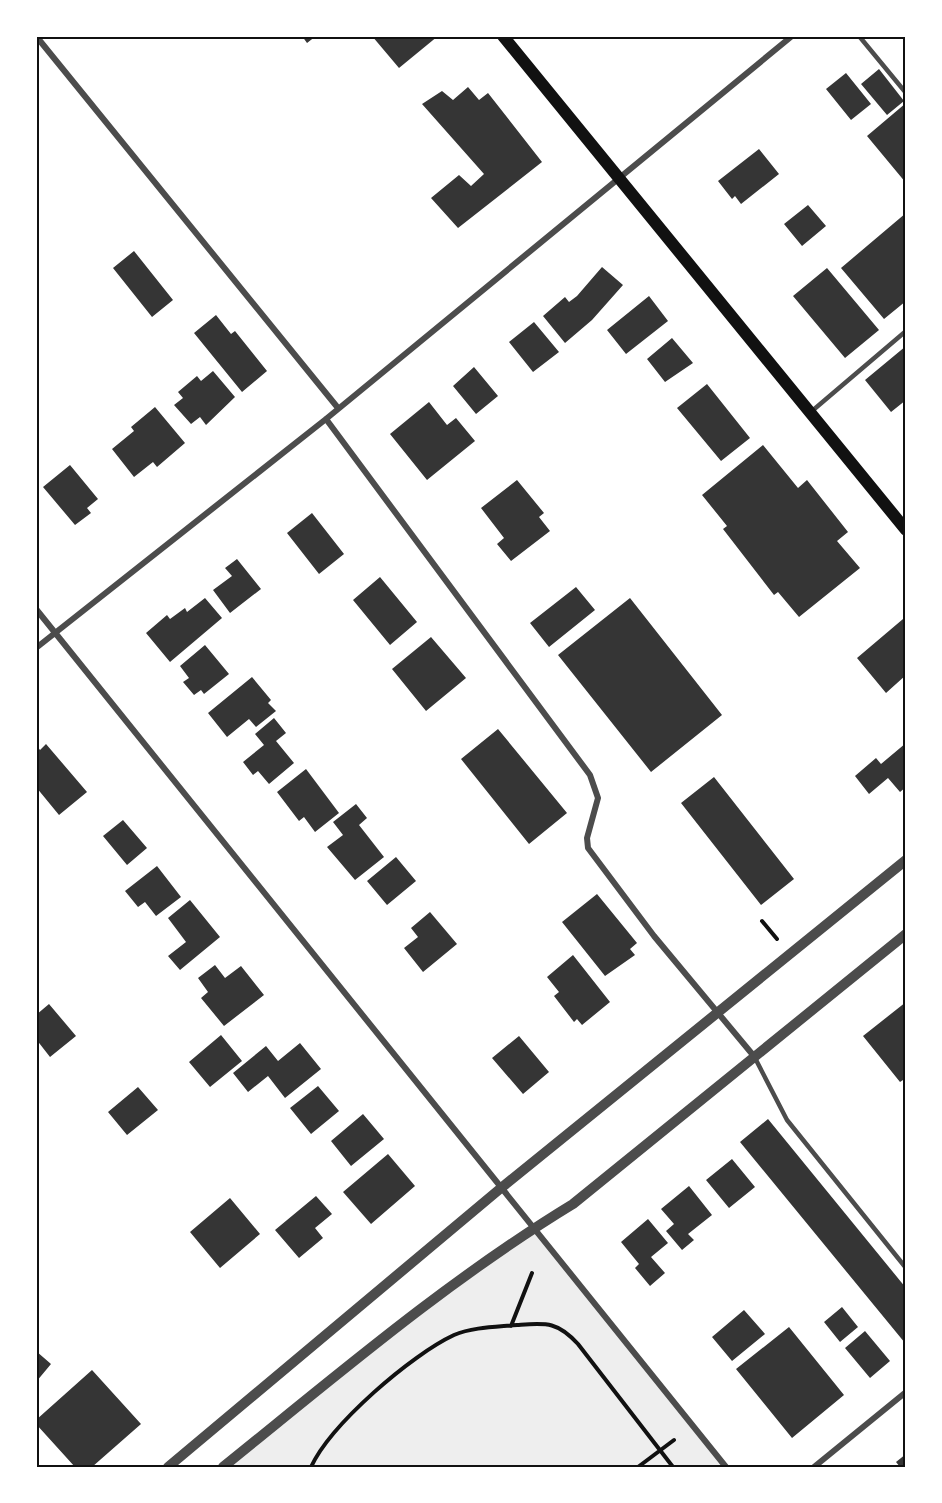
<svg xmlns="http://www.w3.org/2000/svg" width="942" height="1503" viewBox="0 0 942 1503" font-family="Signika,sans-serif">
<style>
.green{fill:#eee}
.building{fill:#353535}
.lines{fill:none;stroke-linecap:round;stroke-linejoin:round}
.path{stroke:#111;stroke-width:4}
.service{stroke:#4c4c4c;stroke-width:4.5}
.minor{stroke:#4c4c4c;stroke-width:6}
.tertiary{stroke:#4c4c4c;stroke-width:10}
.secondary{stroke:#111;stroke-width:12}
.neatline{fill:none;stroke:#111;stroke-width:2}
</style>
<rect width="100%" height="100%" fill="#fff"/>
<path class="green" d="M533,1228l193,239h-503z"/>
<path class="building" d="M302,36h14l-9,7z
M372,36h66l-39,32z
M879,69l25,32 -17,14 -26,-31z
M846,73l25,31 -20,16 -25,-31z
M468,87l11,13 9,-7 54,69 -84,66 -27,-30 28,-23 12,11 13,-12 -62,-70 20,-13 11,9z
M906,103v80l-39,-47z
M759,149l20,25 -38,30 -6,-8 -3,3 -14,-18z
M808,205l18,21 -24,20 -18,-22z
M906,213v88l-22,18 -43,-51z
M134,251l39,49 -21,17 -39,-49z
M602,267l21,18 -31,35 -27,23 -22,-27 22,-19 4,5 8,-6z
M827,268l52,62 -34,28 -52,-62z
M649,296l19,25 -42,33 -19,-24z
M216,315l15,19 4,-3 32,40 -25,21 -48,-59z
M534,322l25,30 -26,20 -24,-30z
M672,338l21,25 -28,19 -18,-23z
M906,346v54l-15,12 -26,-32z
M474,367l24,29 -22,18 -23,-28z
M213,371l22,26 -29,28 -6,-8 -9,7 -17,-19 9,-7 -5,-6 19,-16 4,5z
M707,384l43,54 -29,23 -44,-53z
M429,402l18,23 9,-7 19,23 -48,39 -37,-46z
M155,407l30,36 -28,24 -4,-5 -19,15 -22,-28 22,-18 -3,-4z
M763,445l35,43 9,-8 41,52 -11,9 23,27 -61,49 -21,-25 -4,3 -51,-66 4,-3 -25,-31z
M70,465l28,34 -11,9 4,5 -16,12 -32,-38z
M517,480l27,33 -5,4 11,14 -39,30 -14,-17 7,-6 -23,-30z
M312,513l32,41 -25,20 -32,-41z
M237,559l24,30 -31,24 -17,-23 19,-14 -7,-8z
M380,577l37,45 -27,23 -37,-45z
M576,587l19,23 -46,37 -19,-24z
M205,598l17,20 -52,44 -24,-29 21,-18 3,4 15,-11 2,4z
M630,598l92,117 -71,57 -93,-117z
M903,619l3,3v53l-20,18 -29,-35z
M431,637l35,41 -40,33 -34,-42z
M205,645l24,29 -25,20 -3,-4 -7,5 -11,-13 6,-4 -9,-12z
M252,677l19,23 -3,3 8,8 -20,16 -7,-8 -22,18 -19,-24z
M274,718l12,15 -10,8 18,22 -25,21 -11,-13 -5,4 -10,-13 21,-17 -9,-11z
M498,729l69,84 -38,31 -68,-85z
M906,743v44l-6,5 -12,-14 -19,16 -14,-18 21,-18 5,6z
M46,744l41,48 -28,23 -23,-28v-42l4,5z
M306,769l33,44 -24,19 -11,-15 -5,4 -22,-29z
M714,777l80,102 -33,26 -80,-102z
M356,804l11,14 -8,7 25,32 -29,23 -28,-33 16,-12 -10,-13z
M123,820l24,28 -20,17 -24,-29z
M396,857l20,24 -29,24 -20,-24z
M157,866l24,31 -25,19 -11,-14 -7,5 -13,-16z
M597,894l40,49 -7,6 5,6 -30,21 -43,-54z
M190,900l30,37 -40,33 -12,-14 18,-14 -18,-24z
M430,912l27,32 -34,28 -19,-24 14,-11 -7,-9z
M573,955l37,47 -28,23 -5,-6 -3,3 -20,-26 5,-4 -12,-15z
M215,965l10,13 16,-12 23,29 -40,31 -23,-28 7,-6 -10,-14z
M906,1002v76l-6,4 -37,-46z
M49,1004l27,32 -26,21 -14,-18v-24z
M221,1035l21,26 -32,26 -21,-25z
M519,1036l30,36 -26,22 -31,-36z
M300,1043l21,26 -36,29 -17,-22 -20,16 -15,-19 33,-27 12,15z
M318,1086l21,25 -28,23 -21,-26z
M138,1087l20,23 -31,25 -19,-23z
M363,1114l21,25 -33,27 -20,-25z
M768,1119l138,169 -1,55 -165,-201z
M388,1154l27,32 -44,38 -28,-32z
M732,1159l23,28 -26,21 -23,-28z
M689,1186l23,29 -24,19 6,6 -12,10 -16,-19 8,-7 -13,-15z
M316,1196l16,18 -17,14 8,10 -24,20 -24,-28z
M230,1198l30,36 -40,34 -30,-36z
M648,1219l20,24 -17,14 14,16 -15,13 -15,-18 4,-4 -18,-22z
M842,1307l16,20 -18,15 -16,-20z
M744,1310l21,24 -33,27 -20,-24z
M789,1327l55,68 -52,43 -56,-69z
M865,1331l25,30 -20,17 -25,-30z
M36,1351l15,13 -15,18z
M92,1370l49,54 -49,43h-17l-39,-43v-4z
M906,1454v13h-6l-4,-5z"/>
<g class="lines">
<path class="path" d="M762,921l15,18
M511,1326l21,-53
M311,1467c20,-43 100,-112 143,-132 19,-8 42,-8 63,-10 29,-2 40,-4 61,19l95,123
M638,1467l36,-27"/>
<path class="service" d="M859,36l47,57
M812,411l94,-80
M755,1058l32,62 119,148"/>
<path class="minor" d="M36,36l302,372
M326,419l264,356 8,23 -11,40 1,10 66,88 99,119
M36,609l690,858
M36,648l290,-229 466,-383
M814,1467l92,-75"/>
<path class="tertiary" d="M168,1467l333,-279 405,-328
M223,1467c113,-91 225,-187 350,-263l333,-270"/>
<path class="secondary" d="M503,36l403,494"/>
</g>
<rect width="942" height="1503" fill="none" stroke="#ffffff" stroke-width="75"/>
<rect x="38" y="38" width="866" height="1428" class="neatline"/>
</svg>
